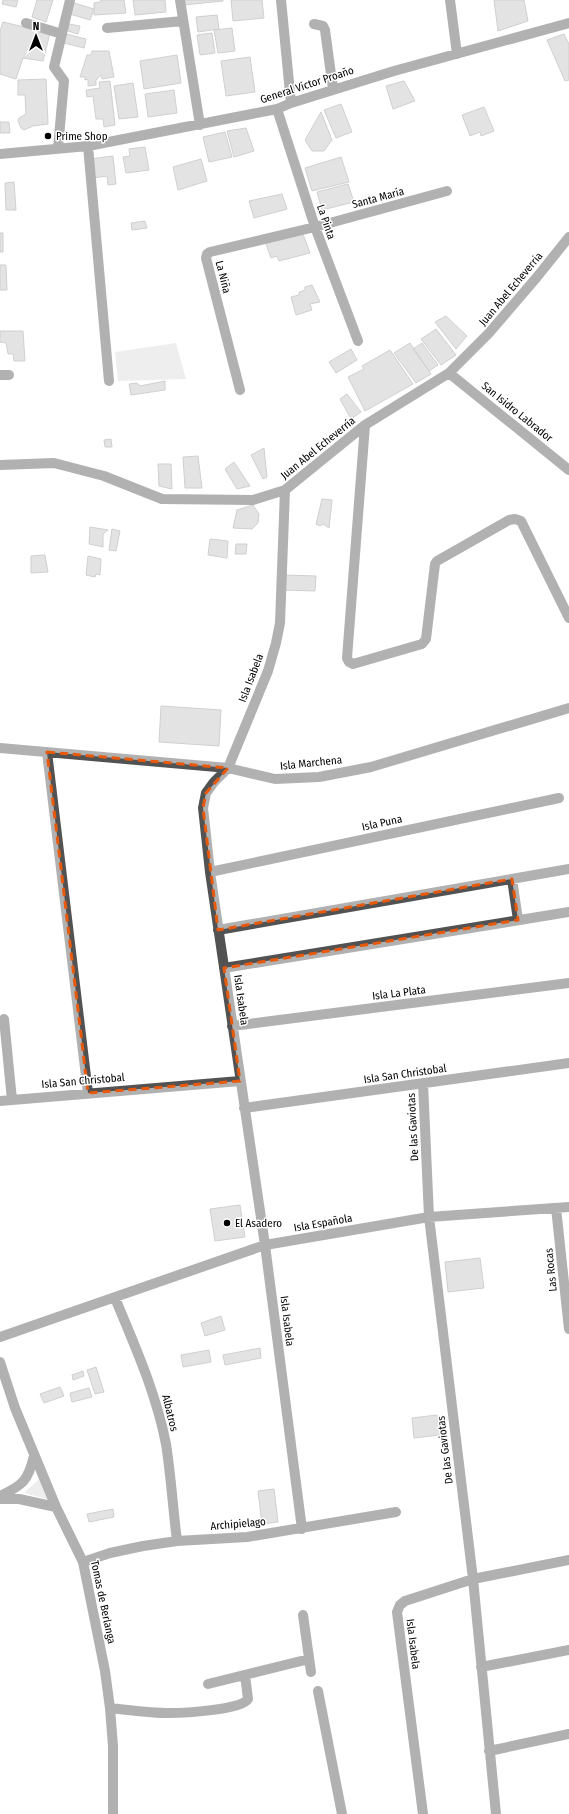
<svg xmlns="http://www.w3.org/2000/svg" width="569" height="1814" viewBox="0 0 569 1814" font-family="'Fira Sans Condensed',sans-serif">
<style>
.green{fill:#d9d9d9}
.building{fill:#c2c2c2;stroke:#969696}
.lines{fill:none;stroke-linecap:round;stroke-linejoin:round}
.minor{stroke:#525252;stroke-width:10}
.marked{fill:none;stroke:#e8590c;stroke-width:3;stroke-dasharray:8 5;stroke-linejoin:round}
.poi-dot{fill:#000;stroke:#fff;stroke-width:1.5}
.labels{text-anchor:middle;dominant-baseline:central;stroke-width:3;stroke-linejoin:round;paint-order:stroke}
.street-label{font-size:11px;fill:#000;stroke:#fff}
.poi-label{font-size:11px;fill:#000;stroke:#fff;text-anchor:start}
</style>
<rect width="100%" height="100%" fill="#fff"/>
<path class="green" d="M176,343l10,36 -68,2 -3,-29z
M39,1479l8,20 -23,-6z"/>
<path class="building" d="M3,0h15l-2,7 -14,-3z
M37,0h16l-7,22 -14,-5z
M101,0h23l2,13 -32,2v-12l6,-1z
M133,0h32l1,12 -31,3z
M184,0h39v1l-39,4z
M231,0h31l2,18 -31,3z
M494,0h30l4,21 -30,10z
M74,3l20,6 -4,11 -20,-6z
M217,15l2,14 -21,3 -2,-15z
M3,22l47,11 -7,28 -20,-3 -7,21 -16,-5v-43z
M69,24l11,2 -2,8 -10,-3z
M232,28l3,23 -17,2 -4,-23z
M212,33l3,20 -15,2 -3,-20z
M66,34l20,5 -2,9 -20,-5z
M564,34l5,10v36l-4,1 -18,-41z
M92,51h17l5,26 -12,2 -1,-4 -5,5v5l-8,1v-7l-3,1v-3h-5l7,-22h4z
M177,55l4,28 -37,6 -4,-28z
M250,57l5,35 -29,4 -5,-35z
M46,79l2,45 -15,2 -9,4 -3,-2 -3,-7 1,-3 7,-4 -1,-19h-7v-15z
M110,81l5,44 -11,2 -1,-8h-7l-3,-23 -6,1 -1,-7 14,-2 -1,-6z
M404,81l11,20 -22,8 -7,-23z
M133,83l5,34 -19,2 -5,-33z
M174,90l3,23 -29,4 -3,-23z
M341,104l11,28 -16,6 -12,-28z
M484,107l10,24 -13,5 -1,-4 -10,4 -8,-21z
M321,112l11,28 -8,11h-12l-7,-11z
M0,122h9l1,11h-10z
M246,128l8,23 -20,6 -7,-26z
M225,132l7,25 -23,5 -6,-25z
M145,147l4,23 -23,3 -3,-16 7,-1 -1,-7z
M113,156l3,28 -8,1 -1,-9 -14,2 -2,-19z
M341,157l8,25 -37,9 -7,-23z
M201,159l6,22 -29,9 -5,-23z
M14,182l2,28h-10l-1,-27z
M348,184l6,18 -32,8 -5,-18z
M282,194l5,15 -33,9 -5,-17z
M145,221l2,7 -15,2 -1,-7z
M0,233h3v19h-3z
M303,234l7,19 -31,8 -2,-5 -6,2 -6,-17z
M0,265h6l1,25h-7z
M312,285l8,17 -10,2 2,6 -16,5 -5,-18 8,-2v-3l6,-2v-3z
M446,316l21,20 -11,13 -21,-27z
M436,329l20,26 -15,10 -20,-26z
M0,331h23l2,30h-11l-1,-7h-5l-2,-11 -6,-1z
M410,343l21,31 -15,9 -22,-30z
M422,343l16,22 -9,6 -16,-22z
M351,349l6,11 -21,13 -7,-11z
M390,350l23,34 -48,27 -17,-34 16,-8 -2,-3z
M165,381v9l-34,5 -2,-11 8,-1 3,3z
M347,394l14,18 -10,7 -11,-20z
M111,439l1,8h-7l-1,-7z
M264,448l3,29 -4,2 -12,-24z
M198,456l4,32h-17l-2,-31z
M234,462l16,24 -13,3 -12,-20z
M158,464h13l1,25 -13,-3z
M322,499l10,1 -3,28 -6,-4 -3,2 -4,-2z
M253,505l6,9 -1,9 -6,6 -19,-1 4,-18z
M90,527l18,3 -5,4v13l-14,-3z
M112,529l8,2 -4,20 -7,-1z
M210,539l18,2 -1,17 -19,-3z
M236,544h11l-1,10h-11z
M45,555l3,17 -17,1v-17z
M88,556l13,3 -1,16 -4,-1 -1,3 -9,-2z
M283,575l33,1 -1,15 -33,-1z
M161,706l60,4 -2,36 -60,-4z
M240,1205l5,32 -30,4 -5,-32z
M480,1258l4,30 -36,4 -3,-30z
M221,1316l4,14 -20,6 -4,-13z
M260,1348l1,10 -36,7 -2,-10z
M209,1350l2,12 -28,5 -2,-12z
M96,1367l8,25 -9,2 -8,-24z
M83,1371l1,5 -11,4 -1,-5z
M60,1387l4,9 -20,7 -4,-9z
M89,1388l3,9 -20,5 -2,-9z
M437,1415l3,20 -26,3 -2,-20z
M274,1489l4,33 -16,2 -4,-33z
M113,1509l1,8 -25,5 -2,-8z"/>
<g class="lines">
<path class="minor" d="M180,0l20,125
M281,0l10,103
M450,0l7,54
M26,23l36,11
M314,24l9,2 2,4 8,59
M107,28l76,-7
M277,109l38,118 43,114
M88,146l21,235
M58,148l6,-67 -10,-14 16,-67
M0,154l88,-8 189,-37 14,-6 103,-32 175,-48
M449,373l120,97
M0,375h9
M240,390l-34,-132 1,-4 3,-2 105,-25 132,-36
M365,425l-18,233 2,4 4,2 69,-20 4,-5 9,-75 2,-3 72,-41 6,-1 6,2 48,97
M0,465l54,-2 50,13 58,23 91,1 32,-10 80,-65 84,-52 40,-40 48,-56 32,-40
M285,490l-5,133 -4,20 -8,28 -40,97 -14,14 -8,11 -3,15 7,64 55,373 37,284
M0,748l228,20 47,11 44,-2 52,-10 198,-59
M47,752l41,341
M210,872l349,-74
M512,879l6,41
M218,930l351,-61
M224,968l345,-56
M4,1019l8,81
M232,1026l337,-43
M423,1083l6,134 44,362 23,235
M0,1101l240,-20
M244,1108l325,-45
M556,1208l13,121
M115,1298c20,48 41,95 51,146 5,32 7,65 11,97
M0,1337l265,-92 164,-28 140,-10
M0,1362l15,46 41,99 27,55 22,109 5,37 3,38v68
M0,1496c23,-11 28,-15 34,-40
M0,1499h19l37,8
M83,1562l27,-9 33,-7 34,-5 70,-4 149,-25
M303,1615l8,57
M481,1667l88,-17
M208,1684l101,-25
M318,1691l24,123
M110,1708c20,2 40,5 59,5 14,0 72,-3 79,-14l-3,-24
M489,1751l80,-17
M423,1814l-26,-202 3,-7 5,-4 68,-22 96,-19"/>
</g>
<path d="M0 0H569V1814H0ZM47,752l181,16 -22,25 -3,15 15,122 294,-51 6,41 -294,48 16,113 -152,12z" fill="#fff" fill-opacity=".55" fill-rule="evenodd"/>
<path class="marked" d="M47,752l181,16 -22,25 -3,15 15,122 294,-51 6,41 -294,48 16,113 -152,12z"/>
<g class="poi-dot">
<circle cx="48" cy="136" r="4"/>
<circle cx="227" cy="1223" r="4"/>
</g>
<g class="labels">
<g class="street-label">
<text transform="translate(307 85) rotate(-18)">General Victor Proaño</text>
<text transform="translate(378 198) rotate(-15)">Santa María</text>
<text transform="translate(326 222) rotate(71)">La Pinta</text>
<text transform="translate(223 277) rotate(76)">La Niña</text>
<text transform="translate(511 289) rotate(-50)">Juan Abel Echeverria</text>
<text transform="translate(517 412) rotate(39)">San Isidro Labrador</text>
<text transform="translate(318 448) rotate(-39)">Juan Abel Echeverría</text>
<text transform="translate(251 678) rotate(-69)">Isla Isabela</text>
<text transform="translate(311 763) rotate(-6)">Isla Marchena</text>
<text transform="translate(382 823) rotate(-12)">Isla Puna</text>
<text transform="translate(399 993) rotate(-7)">Isla La Plata</text>
<text transform="translate(241 1000) rotate(82)">Isla Isabela</text>
<text transform="translate(405 1074) rotate(-8)">Isla San Christobal</text>
<text transform="translate(83 1081) rotate(-5)">Isla San Christobal</text>
<text transform="translate(413 1127) rotate(-93)">De las Gaviotas</text>
<text transform="translate(323 1223) rotate(-10)">Isla Española</text>
<text transform="translate(551 1270) rotate(-96)">Las Rocas</text>
<text transform="translate(287 1321) rotate(83)">Isla Isabela</text>
<text transform="translate(170 1413) rotate(76)">Albatros</text>
<text transform="translate(445 1450) rotate(-97)">De las Gaviotas</text>
<text transform="translate(238 1524) rotate(-5)">Archipielago</text>
<text transform="translate(103 1602) rotate(78)">Tomas de Berlanga</text>
<text transform="translate(413 1644) rotate(83)">Isla Isabela</text>
</g>
<g class="poi-label">
<text x="56" y="136">Prime Shop</text>
<text x="235" y="1223">El Asadero</text>
</g>
</g>
<g transform="translate(36 36)" stroke="#ffffff" stroke-width="3" paint-order="stroke">
<path d="M0-3L7 15L0 10L-7 15Z" fill="#000000"/>
<text y="-6" font-size="11" font-weight="bold" text-anchor="middle" fill="#000000">N</text>
</g>
</svg>
